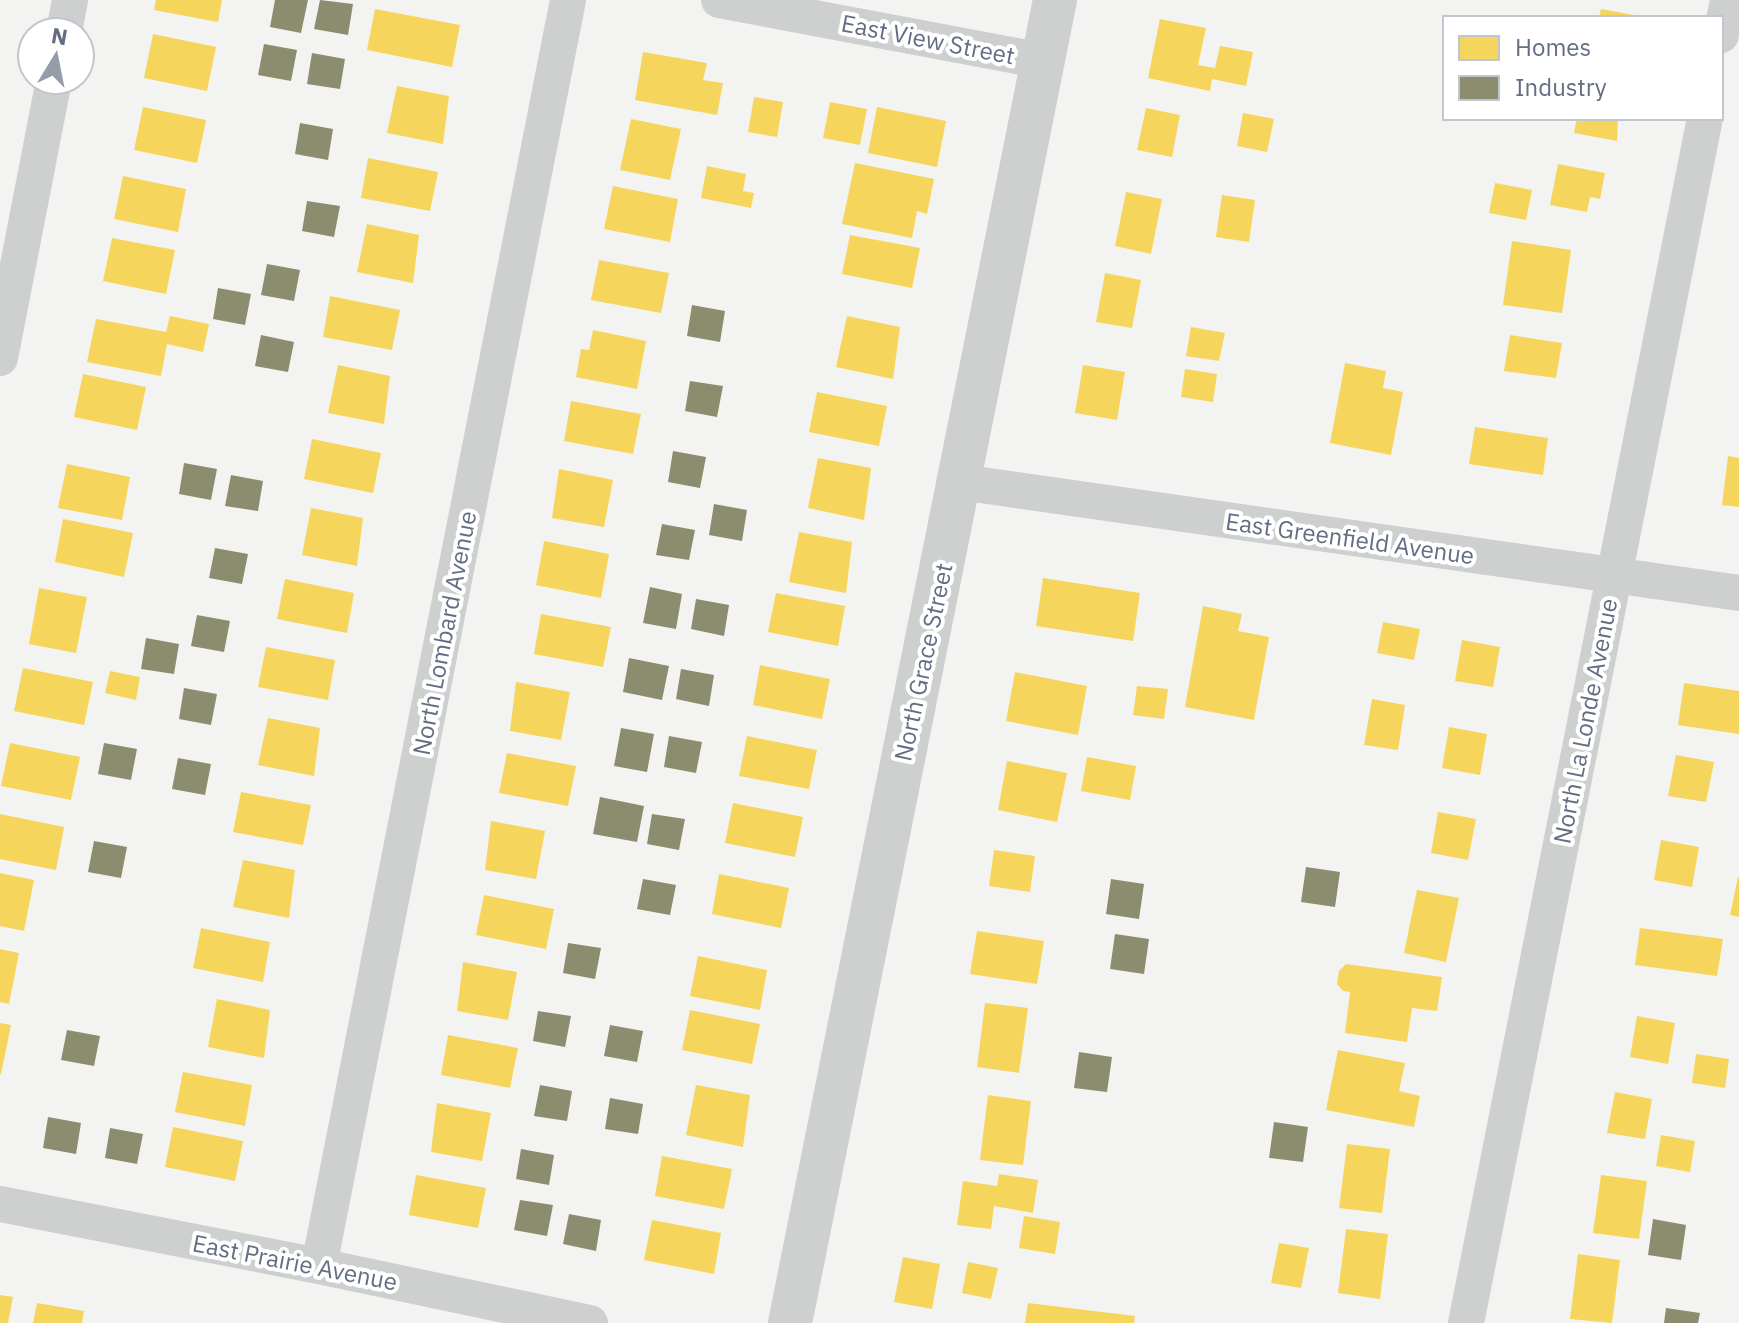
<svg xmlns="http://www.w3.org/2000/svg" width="1739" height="1323" viewBox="0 0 1739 1323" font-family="'IBM Plex Sans',sans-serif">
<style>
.homes{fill:#f6d55c}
.industry{fill:#8c8c6e}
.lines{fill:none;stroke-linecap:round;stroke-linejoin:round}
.minor{stroke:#cecfcf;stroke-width:36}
.tertiary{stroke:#cecfcf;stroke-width:44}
.labels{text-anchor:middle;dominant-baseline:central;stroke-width:8;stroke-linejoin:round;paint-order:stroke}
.street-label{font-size:24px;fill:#636d83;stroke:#fff}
</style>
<rect width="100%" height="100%" fill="#f3f4f2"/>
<path class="homes" d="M156,0h66l-4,22 -64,-12z
M375,9l85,16 -8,42 -85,-17z
M1601,9l33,6v3h-35z
M1160,19l46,9 -8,37 17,3 5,-22 33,6 -7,34 -34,-7 -2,12 -62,-13z
M153,34l63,13 -9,44 -63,-13z
M643,52l64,11 -4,17 20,3 -6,32 -82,-15z
M397,86l52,10 -6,48 -56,-11z
M754,97l29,5 -6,35 -29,-5z
M830,102l37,7 -7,36 -37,-7z
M143,107l63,13 -9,43 -63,-13z
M877,107l69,14 -9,46 -69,-14z
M1146,108l34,7 -8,42 -35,-7z
M1243,113l31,6 -7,33 -30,-6z
M1577,118h41l-1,23 -43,-8z
M631,119l50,10 -11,51 -50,-10z
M368,158l70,14 -8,39 -69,-13z
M855,163l79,16 -7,35 -10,-3 -5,27 -70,-14z
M1558,164l47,9 -5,26 -10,-2 -3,15 -37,-7z
M707,166l39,8 -3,17 11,2 -3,15 -50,-10z
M123,176l63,13 -8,43 -64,-13z
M1495,183l37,7 -6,30 -37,-7z
M613,186l65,13 -8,43 -66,-13z
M1126,192l36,7 -11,55 -36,-8z
M1222,195l33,5 -6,42 -33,-5z
M367,224l52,11 -6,48 -56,-11z
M850,235l70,13 -8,40 -70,-14z
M112,238l63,12 -9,44 -63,-13z
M1512,241l59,9 -9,63 -59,-8z
M599,260l70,13 -8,40 -70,-13z
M1105,273l36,7 -9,48 -36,-6z
M330,296l70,14 -8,40 -69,-13z
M170,316l39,8 -6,28 -36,-8 -6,32 -74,-14 9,-43 70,13z
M847,316l53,11 -7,52 -57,-12z
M1191,327l34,6 -6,28 -33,-5z
M593,330l53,11 -9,48 -61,-12 5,-28 8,1z
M1510,335l52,8 -6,35 -52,-7z
M1345,363l41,8 -3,17 20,4 -12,63 -61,-12z
M338,365l52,11 -6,48 -56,-11z
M1083,365l42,7 -8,48 -42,-7z
M1185,369l32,5 -4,28 -32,-5z
M83,374l63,13 -9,43 -63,-13z
M817,392l70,14 -8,40 -70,-14z
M571,401l70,13 -8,40 -69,-13z
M1475,427l73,11 -5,37 -74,-11z
M312,439l69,14 -8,40 -69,-14z
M1728,456l11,2v49l-17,-2z
M818,458l53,10 -7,52 -56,-12z
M67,464l63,13 -8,43 -64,-12z
M559,469l54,11 -9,47 -52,-9z
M311,508l52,10 -6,48 -55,-11z
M63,519l70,14 -9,44 -69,-15z
M799,532l53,10 -6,51 -57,-11z
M544,541l65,13 -8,44 -65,-13z
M1043,578l97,15 -7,48 -97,-15z
M285,579l69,14 -7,40 -70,-14z
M39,588l48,9 -11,56 -47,-9z
M776,593l69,13 -7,40 -70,-14z
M1203,606l39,8 -4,17 31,6 -15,83 -69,-13z
M541,614l70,13 -8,40 -69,-13z
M1383,622l37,7 -6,31 -37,-7z
M1462,640l38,7 -7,40 -38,-6z
M266,647l69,13 -7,40 -70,-13z
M760,665l70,14 -8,40 -69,-14z
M23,668l70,14 -9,43 -70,-14z
M110,671l30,6 -4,23 -31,-7z
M1015,672l72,14 -9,49 -72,-14z
M516,682l54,10 -9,48 -51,-9z
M1684,683l55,8v43l-61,-9z
M1137,686l31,3 -4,30 -31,-4z
M1372,699l33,6 -7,45 -34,-5z
M268,718l52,10 -6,48 -56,-11z
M1449,727l38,7 -7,41 -38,-7z
M747,736l70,14 -8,39 -70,-13z
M10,743l70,14 -9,43 -70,-14z
M507,753l69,13 -8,40 -69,-13z
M1676,755l38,7 -8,40 -38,-6z
M1087,757l49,9 -6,34 -49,-9z
M1007,761l60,12 -10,49 -59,-12z
M241,792l70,13 -8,40 -70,-13z
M733,803l70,14 -8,40 -70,-14z
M1438,812l38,7 -8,41 -37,-7z
M0,814l64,13 -8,43 -56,-11z
M491,821l54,10 -9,48 -51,-9z
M1661,840l38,7 -7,40 -38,-7z
M994,850l41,6 -5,36 -41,-6z
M243,860l52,10 -6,48 -56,-11z
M0,873l34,7 -10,51 -24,-5z
M719,874l70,14 -8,40 -69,-14z
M1738,877h1v40l-9,-2z
M1417,890l42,8 -13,64 -42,-9z
M484,895l70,14 -8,40 -70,-14z
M201,928l69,14 -7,40 -70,-14z
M1640,928l83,11 -6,37 -82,-11z
M977,931l67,10 -7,43 -67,-10z
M0,949l19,4 -10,51 -9,-2z
M698,956l69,14 -7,40 -70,-14z
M463,962l54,10 -9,48 -51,-9z
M1346,964l96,13 -5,34 -25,-3 -5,34 -62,-9 5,-41 -7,-1 -6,-7 2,-13z
M217,999l53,11 -6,48 -56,-11z
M985,1003l43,5 -9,65 -42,-6z
M690,1010l70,14 -8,40 -70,-14z
M1637,1016l38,7 -7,41 -38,-7z
M0,1023l11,2 -10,49h-1z
M448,1035l70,13 -8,40 -69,-13z
M1338,1050l67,13 -6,28 21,5 -6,31 -88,-17z
M1696,1054l33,5 -4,29 -33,-5z
M183,1072l69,13 -7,41 -70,-14z
M696,1085l54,10 -7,52 -57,-12z
M1615,1092l37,7 -7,40 -38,-6z
M988,1095l43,6 -8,64 -43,-5z
M437,1103l54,10 -9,48 -51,-9z
M173,1127l70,14 -8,40 -70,-14z
M1661,1135l34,6 -5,31 -34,-6z
M1347,1144l43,5 -8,64 -43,-5z
M662,1156l70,13 -8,40 -69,-13z
M999,1174l39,6 -5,33 -39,-7 -3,23 -34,-4 6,-44 34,5z
M416,1175l70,13 -8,40 -69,-13z
M1601,1175l46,6 -8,58 -46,-6z
M1024,1216l36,6 -5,32 -36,-6z
M652,1220l69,13 -7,41 -70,-14z
M1346,1229l42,5 -8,65 -42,-6z
M1279,1243l30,5 -8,40 -30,-5z
M1578,1254l42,6 -8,63 -42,-4z
M903,1257l37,7 -8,45 -38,-7z
M968,1262l30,6 -7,31 -29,-6z
M0,1295l13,2 -5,26h-8z
M37,1303l47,8 -2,12h-49z
M1028,1303l107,13 -1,7h-109z"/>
<path class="industry" d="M275,0h33l-7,33 -31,-6z
M320,0l33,4 -5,31 -34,-6z
M264,44l33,6 -6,31 -33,-6z
M312,53l33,6 -5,30 -33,-5z
M300,123l33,6 -5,31 -33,-6z
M307,201l33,5 -6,31 -32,-6z
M267,264l33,6 -6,31 -33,-6z
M218,288l33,6 -6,31 -32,-6z
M692,305l33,6 -5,31 -33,-6z
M261,335l33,7 -6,30 -33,-6z
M690,381l33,5 -6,31 -32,-6z
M673,451l33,6 -6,31 -32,-6z
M184,463l33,6 -6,31 -32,-6z
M231,475l32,6 -5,30 -33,-5z
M714,504l33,6 -5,31 -33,-6z
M662,524l33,6 -6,30 -33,-5z
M215,548l33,6 -6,30 -33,-6z
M650,587l32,7 -6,35 -33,-6z
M696,599l33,6 -5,31 -33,-7z
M197,615l33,6 -6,31 -33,-6z
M146,638l33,6 -5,30 -33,-5z
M629,658l40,8 -7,34 -39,-8z
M681,669l33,6 -5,31 -33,-7z
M184,688l33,6 -6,31 -32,-6z
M621,728l33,6 -7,38 -33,-6z
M669,736l33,6 -6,31 -32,-6z
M104,743l33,6 -6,31 -33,-6z
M178,758l33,6 -6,31 -33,-6z
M600,797l44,9 -7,36 -44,-8z
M652,814l33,5 -6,31 -32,-6z
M94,841l33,6 -6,31 -33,-6z
M1306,867l34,5 -5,35 -34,-5z
M643,879l33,6 -6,30 -33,-6z
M1111,879l33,5 -5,35 -33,-5z
M1115,934l34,5 -5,35 -34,-5z
M568,943l33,5 -6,31 -32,-6z
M538,1011l33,5 -6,31 -32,-6z
M610,1025l33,6 -6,31 -33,-6z
M67,1030l33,6 -6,30 -33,-6z
M1079,1052l33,5 -5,35 -33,-4z
M540,1085l32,6 -5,30 -33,-5z
M610,1098l33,6 -5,30 -33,-5z
M48,1117l33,6 -5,31 -33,-6z
M1274,1122l34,5 -5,35 -34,-4z
M110,1128l33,6 -6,30 -32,-6z
M521,1149l33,6 -5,30 -33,-6z
M520,1200l33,5 -6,31 -33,-6z
M569,1214l32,6 -5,31 -33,-7z
M1653,1219l33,6 -5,35 -33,-5z
M1666,1308l34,5 -2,10h-34z"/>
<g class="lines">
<path class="minor" d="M719,0l324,61
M64,32l6,-32
M1721,35l7,-35
M0,358l54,-278
M960,482l779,111
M0,1204l319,62 271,57
M319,1266l249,-1266
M1466,1323l239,-1205"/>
<path class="tertiary" d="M790,1323l265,-1323"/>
</g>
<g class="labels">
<g class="street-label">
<text transform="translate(928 39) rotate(11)">East View Street</text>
<text transform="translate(1350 538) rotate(8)">East Greenfield Avenue</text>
<text transform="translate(444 633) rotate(-79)">North Lombard Avenue</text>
<text transform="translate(923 662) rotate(-78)">North Grace Street</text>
<text transform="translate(1585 721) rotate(-79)">North La Londe Avenue</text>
<text transform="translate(295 1262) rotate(11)">East Prairie Avenue</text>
</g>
</g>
<rect x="1443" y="16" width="280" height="104" fill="#ffffff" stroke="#c1c5cd" stroke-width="2"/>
<rect x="1459" y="36" width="40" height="24" fill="#f6d55c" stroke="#c1c5cd" stroke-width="2"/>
<text x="1515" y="56" font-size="24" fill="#636d83">Homes</text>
<rect x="1459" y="76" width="40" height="24" fill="#8c8c6e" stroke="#c1c5cd" stroke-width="2"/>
<text x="1515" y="96" font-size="24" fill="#636d83">Industry</text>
<g transform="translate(56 56) rotate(10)"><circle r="38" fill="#ffffff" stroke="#c1c5cd" stroke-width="2"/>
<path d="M0-6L14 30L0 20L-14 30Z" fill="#959caa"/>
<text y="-12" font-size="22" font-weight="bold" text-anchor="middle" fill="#636d83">N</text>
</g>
</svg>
